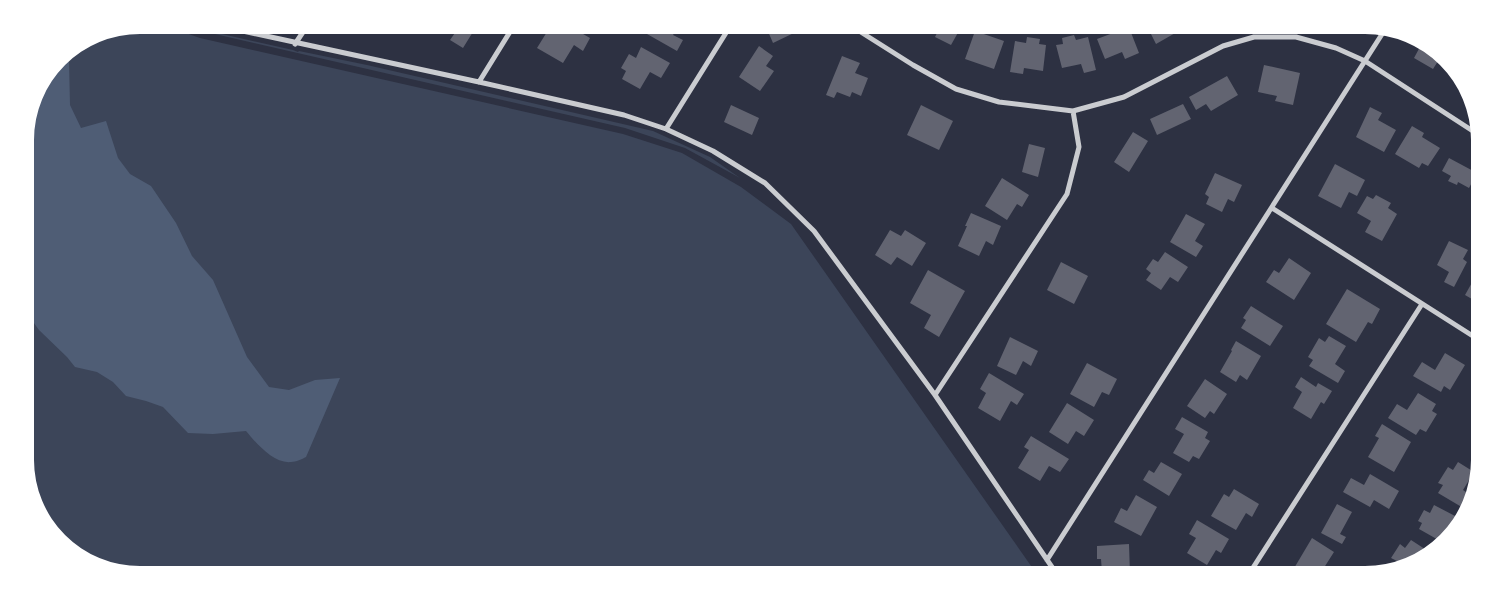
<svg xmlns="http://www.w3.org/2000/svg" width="1505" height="600" viewBox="0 0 1505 600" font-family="'Nunito Sans',sans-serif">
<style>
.green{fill:#3c4559}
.water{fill:#4f5d75}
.building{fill:#626471}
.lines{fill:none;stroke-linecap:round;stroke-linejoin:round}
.minor{stroke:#caccd0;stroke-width:5}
</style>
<rect width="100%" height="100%" fill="#2d3142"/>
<path class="green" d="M140,25h23l37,13 423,96 59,19 59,34 50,37 245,349 -933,-4 -50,-33 -26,-54 -2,-350 12,-43 27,-35 32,-20z
M183,25h11l28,9 71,16 5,2 1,-1 68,14 286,66 57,26 30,21 -55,-30 -60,-20 -423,-97z"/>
<path class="water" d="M62,57l7,5 1,43 11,23 25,-7 12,37 12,16 21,12 25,37 16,33 21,24 34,77 22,30 20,3 26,-10 25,-2 -34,79c-4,2 -10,5 -15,5 -17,2 -35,-19 -45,-31l-33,3 -25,-1 -25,-26 -17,-6 -20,-5 -13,-14 -16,-10 -22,-5 -8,-10 -28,-27 -13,-18 -1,-180 12,-43z"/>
<path class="building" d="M451,27h25l-13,21 -13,-8 7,-10z
M550,27h21l19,11 -7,13 -9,-6 -11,18 -26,-15z
M650,28h27l-4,7 10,5 -6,11 -30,-17z
M768,28h28l2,3 -25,12 -6,-14z
M930,29h30l-9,16 -16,-8 2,-4z
M1121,30h9l9,23 -14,6 -3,-7 -17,7 -8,-20z
M1149,30h27l1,2 -21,12z
M975,31l29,10 -10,28 -29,-10z
M1074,35l2,5 12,-3 8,33 -12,3 -3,-9 -19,4 -6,-23 7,-1 -1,-6z
M1027,37l13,2 -1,5 7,1 -3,26 -19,-3 -1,6 -13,-2 5,-31 11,2z
M1421,45l19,13 -7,11 -19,-11z
M759,46l14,10 -7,10 8,5 -14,20 -21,-14z
M641,47l29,16 -9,15 -11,-6 -10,17 -18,-10 4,-8 -5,-3 8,-14 7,4z
M842,56l18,7 -5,10 13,5 -7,18 -9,-4 -2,5 -13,-5 -3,6 -8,-3z
M1264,65l36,8 -7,32 -18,-4 2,-5 -19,-4z
M1227,76l11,19 -27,16 -5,-7 -10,6 -7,-13z
M1183,104l8,15 -34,16 -7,-16z
M731,105l28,13 -7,17 -28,-13z
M921,105l32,16 -14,29 -32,-15z
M1370,107l12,6 -4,7 18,10 -12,22 -28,-15z
M1412,126l12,7 -2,4 18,11 -12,18 -6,-3 -3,5 -24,-14z
M1133,132l15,9 -19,31 -15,-10z
M1029,144l16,4 -7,29 -16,-5z
M1449,158l28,15 -8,15 -11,-6 -1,3 -9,-4 3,-5 -9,-5z
M1335,164l30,16 -8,16 -8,-4 -8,16 -23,-12z
M1215,173l27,12 -8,17 -6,-3 -6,13 -16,-8 3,-7 -4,-3z
M1002,178l27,17 -7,12 -5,-3 -10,16 -22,-14z
M1376,195l15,8 -3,5 9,6 -15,27 -17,-9 6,-11 -14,-8 10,-17 6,3z
M971,213l30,13 -8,19 -7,-4 -7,15 -21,-10 9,-20h-2z
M1186,214l19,10 -10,17 8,5 -7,11 -26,-15z
M890,230l11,6 4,-6 21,13 -14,23 -15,-9 -6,8 -16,-10z
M1449,241l19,9 -5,9 4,3 -13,25 -10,-5 5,-10 -12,-7z
M1165,252l23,15 -10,15 -8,-5 -9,13 -15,-10 5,-7 -5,-4 7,-10 5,3z
M1289,258l22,15 -17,27 -28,-18 8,-12 5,3z
M1061,262l27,14 -14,28 -27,-14z
M928,270l37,21 -26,46 -15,-9 7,-13 -21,-12z
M1474,279l3,2v21l-12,-7z
M1347,289l33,20 -8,15 -4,-2 -12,20 -30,-18z
M1251,306l32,20 -13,20 -29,-18 5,-8 -3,-2z
M1329,336l17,10 -11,18 10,7 -7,12 -29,-17 4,-6 -5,-3 11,-19 6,4z
M1010,337l28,14 -7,15 -8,-5 -7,14 -19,-9z
M1236,341l25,15 -14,24 -7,-5 -4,7 -16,-10 12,-21 -1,-1z
M1445,353l20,12 -15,25 -6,-4 -3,6 -28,-16 9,-14 13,8z
M1087,363l30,16 -8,16 -7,-3 -8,15 -24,-13z
M989,373l35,21 -7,11 -6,-4 -11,20 -22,-13 8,-15 -6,-4z
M1301,377l15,10 2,-4 14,8 -8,13 -3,-2 -10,17 -18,-11 9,-16 -7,-5z
M1205,379l22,15 -13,20 -4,-3 -5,7 -18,-12z
M1418,393l18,11 -4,7 5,3 -11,18 -6,-3 -4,6 -28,-17 9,-14 10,6z
M1067,403l27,17 -10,16 -8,-5 -8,13 -19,-12z
M1182,417l26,15 -3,6 5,3 -11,18 -6,-3 -4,6 -16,-9 11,-19 -9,-5z
M1382,424l29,18 -17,30 -26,-15 11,-19 -4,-2z
M1031,436l38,23 -9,13 -11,-6 -9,15 -22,-13 11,-18 -5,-3z
M1161,462l21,12 -13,22 -26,-16 6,-10 5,3z
M1458,462l16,10 -11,18 9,6 -7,13 -27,-16 5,-8 -5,-2 10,-16 5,3z
M1370,474l29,17 -10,18 -15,-9 -4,7 -27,-15 8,-14 13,7z
M1234,489l25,15 -7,13 -6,-4 -10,17 -25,-14 13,-22 5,3z
M1136,495l21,12 -16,29 -27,-14 7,-14 6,3z
M1337,504l15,8 -12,22 6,3 -4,7 -21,-11z
M1434,505l23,12 -15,25 -23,-13 3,-6 -4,-2 6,-11 6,3z
M1197,520l32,19 -8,14 -5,-3 -9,15 -20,-12 9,-15 -7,-4z
M1312,538l22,14 -14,22 -6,-4 -3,4h-11l-7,-4z
M1411,540l20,13 -37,14 3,-6 -6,-3 9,-14 5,4z
M1129,544l1,30 -28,-1 -1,-14h-4v-13z"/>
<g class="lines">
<path class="minor" d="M215,25l264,57 145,33 42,14 47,22 52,32 49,48 121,164 121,178
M856,29l57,36 43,24 43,13 74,9 51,-14 99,-51 31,-9h42l40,11 29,13 114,74
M295,44l12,-18
M479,82l34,-55
M666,129l63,-101
M1272,208l204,130
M935,395l132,-201 12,-47 -6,-36
M1047,560l337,-529
M1249,574l173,-270"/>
</g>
<path d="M0 0H1505V600H0ZM140 34H1365A106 106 0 0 1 1471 140V460A106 106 0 0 1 1365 566H140A106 106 0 0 1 34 460V140A106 106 0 0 1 140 34Z" fill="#fff" fill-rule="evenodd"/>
</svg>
